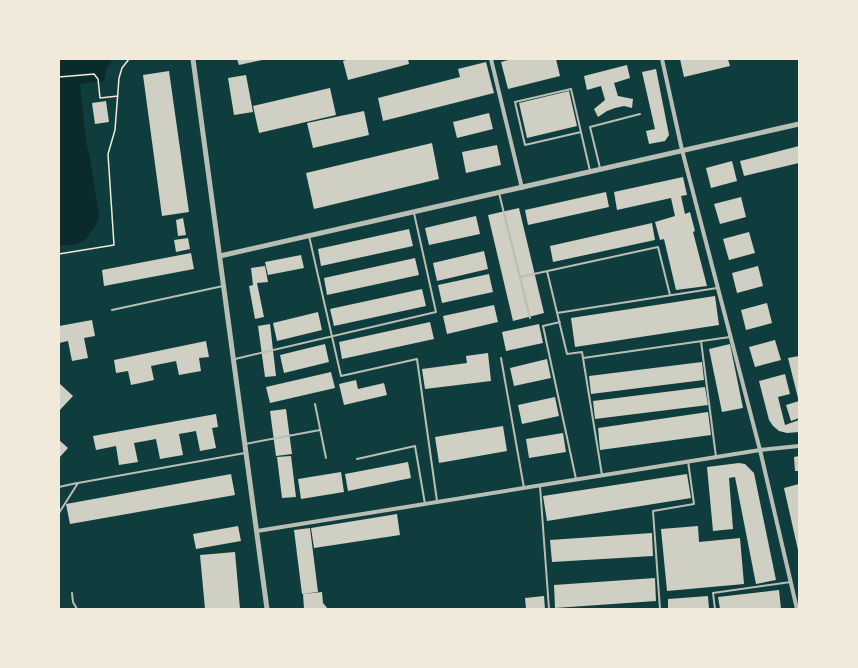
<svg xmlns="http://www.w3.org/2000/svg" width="858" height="668" viewBox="0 0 858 668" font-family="'PT Serif',serif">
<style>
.water{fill:#0a2a2b}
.building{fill:#cfcfc3}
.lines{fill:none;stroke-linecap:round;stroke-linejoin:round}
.path{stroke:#f1e9da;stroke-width:1.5}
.service{stroke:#b8beb3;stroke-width:2}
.minor{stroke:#b8beb3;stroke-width:4}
.tertiary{stroke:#b8beb3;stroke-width:5}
</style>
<rect width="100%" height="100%" fill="#0f3d3e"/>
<path class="water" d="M59,59h54l-7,11 -2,11 -24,3 6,57 5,22 8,54c-2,6 -4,9 -7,14 -10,15 -17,14 -33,14z"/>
<path class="building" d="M237,59h25v1l-23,5z
M349,59h59l1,5 -61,16 -5,-19z
M512,59h44l4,17 -52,13 -7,-27z
M680,59h48l2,7 -46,11z
M486,62l8,31 -111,28 -5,-23 82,-21 -2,-8z
M627,65l3,13 -16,5 4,13 15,3 -1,9 -8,-2 -9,2 -8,3 -9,6 -4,-8 11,-9 -4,-14 -14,4 -3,-14z
M656,69l13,66 -4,6 -16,3 -3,-13 9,-2 -13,-57z
M169,71l20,141 -27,4 -19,-141z
M246,75l7,37 -19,3 -6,-37z
M330,88l6,27 -77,18 -6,-27z
M569,91l8,35 -50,12 -8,-35z
M106,101l3,21 -14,2 -3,-21z
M364,111l5,24 -56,13 -6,-25z
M489,113l4,16 -36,9 -4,-16z
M432,143l7,36 -125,30 -8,-36z
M497,145l4,20 -35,8 -4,-21z
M799,146v17l-55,13 -4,-15z
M732,161l5,20 -26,7 -5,-20z
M683,177l4,18 -6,1 4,18 5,-2 5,19 -2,1 14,54 -31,4 -12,-51 -4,1 -5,-18 20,-6 -4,-18 -54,12 -3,-18z
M606,192l3,15 -81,18 -3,-15z
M741,197l5,20 -26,7 -6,-20z
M519,208l25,105 -31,8 -25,-106z
M476,216l4,18 -51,11 -4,-17z
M183,218l3,17 -8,1 -2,-16z
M652,223l3,17 -102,22 -3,-16z
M409,229l4,17 -92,20 -3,-17z
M749,232l6,21 -26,7 -6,-21z
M188,238l2,11 -14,3 -2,-12z
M484,251l4,18 -51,12 -4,-18z
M191,253l3,16 -90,17 -2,-16z
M301,255l3,13 -36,7 -3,-13z
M415,258l4,17 -92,20 -3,-17z
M265,266l3,16 -11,1 7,34 -9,2 -6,-33 4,-1 -2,-17z
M758,266l5,20 -26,7 -5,-20z
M489,274l4,18 -51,11 -4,-18z
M422,289l4,17 -92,20 -4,-17z
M715,296l4,29 -144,22 -4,-29z
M767,303l5,20 -26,7 -5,-20z
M494,305l4,17 -51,12 -4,-18z
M318,312l4,18 -45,11 -4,-18z
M92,320l3,16 -11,2 4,20 -16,3 -4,-20 -9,2v-17z
M430,322l4,17 -92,20 -3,-17z
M270,324l6,52 -11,1 -7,-51z
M539,324l4,19 -37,8 -4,-19z
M775,340l6,20 -26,7 -6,-20z
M206,341l3,16 -10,1 2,13 -22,4 -3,-14 -25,5 3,14 -23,5 -3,-14 -12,2 -2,-13z
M325,344l4,18 -45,11 -4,-18z
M730,344l13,64 -21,4 -13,-63z
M488,353l3,28 -66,8 -3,-20 45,-6 -1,-7z
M799,356v42h-1l-10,-40z
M547,359l4,19 -37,8 -4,-18z
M702,362l2,18 -113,14 -2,-18z
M331,372l4,16 -65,15 -4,-16z
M785,374l5,20 -12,3 7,28 14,-5v12l-12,1 -8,-2 -6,-5 -4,-6 -10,-39z
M356,380l2,9 26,-6 3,12 -43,10 -5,-21z
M59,383l14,13 -14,15z
M705,387l3,18 -113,14 -2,-18z
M555,397l4,19 -37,8 -4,-19z
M799,401v17l-8,3 -5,-16z
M286,409l6,45 -16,2 -6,-45z
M708,412l3,23 -111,15 -2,-22z
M216,414l2,13 -6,1 4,20 -16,3 -4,-20 -17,3 4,21 -23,4 -4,-20 -22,4 4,19 -19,3 -3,-19 -20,4 -3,-14z
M503,426l4,25 -68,12 -4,-26z
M563,433l3,19 -37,6 -3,-19z
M59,440l9,8 -9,10z
M291,456l5,41 -14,1 -5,-41z
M799,456v15h-4l-1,-14z
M408,462l3,16 -63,13 -3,-17z
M739,463l6,1 9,9 22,107 -20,4 -21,-107 -6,1 4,51 -20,2 -6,-64z
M341,472l3,20 -43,7 -3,-20z
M231,474l4,21 -165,29 -4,-20z
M687,474l4,24 -144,23 -4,-25z
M799,484v66h-1l-14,-62z
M397,514l3,21 -86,13 -3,-20z
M238,526l3,15 -45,8 -3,-15z
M698,526l1,16 41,-4 4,46 -77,7 -6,-62z
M310,528l8,64 -16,2 -8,-64z
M652,533l1,23 -101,6 -2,-22z
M235,552l5,57h-35l-5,-54z
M655,578l1,23 -101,7 -1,-23z
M779,590l2,19h-61l-2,-12z
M322,592l1,11 5,6h-24l-1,-15z
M544,596l1,13h-19l-1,-11z
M708,596l1,13h-41v-10z"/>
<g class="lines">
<path class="path" d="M59,77l35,-3 4,5 2,19 18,-2
M59,254l55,-9 -6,-91 7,-24 4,-52 3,-10 7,-9"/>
<path class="service" d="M581,132l-56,13 -10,-43 56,-13 19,82
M600,168l-10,-41 50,-13
M499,193l31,125
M309,236l32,140 76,-17 20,142
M547,271l20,83 15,-2 20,123
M520,277l138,-30 12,48
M112,310l111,-24
M557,313l160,-25
M560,322l-17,4 33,153
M701,341l15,116
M501,358l23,130
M583,358l147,-21
M235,359l201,-47 -22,-99
M315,404l11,54
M245,444l75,-14
M357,459l58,-13 10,58
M540,486l9,123
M59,487l18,-4
M59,513l19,-30 167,-30
M72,593l1,9 4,7
M660,609l-7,-98 41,-7 -6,-43
M715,609l-2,-16 78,-11"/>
<path class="minor" d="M491,59l31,129
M662,59l20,91 78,300 37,159
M257,531l503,-81 39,-4"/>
<path class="tertiary" d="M193,59l74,550
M220,256l579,-132"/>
</g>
<rect width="858" height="668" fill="none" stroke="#f1e9da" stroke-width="120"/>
</svg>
